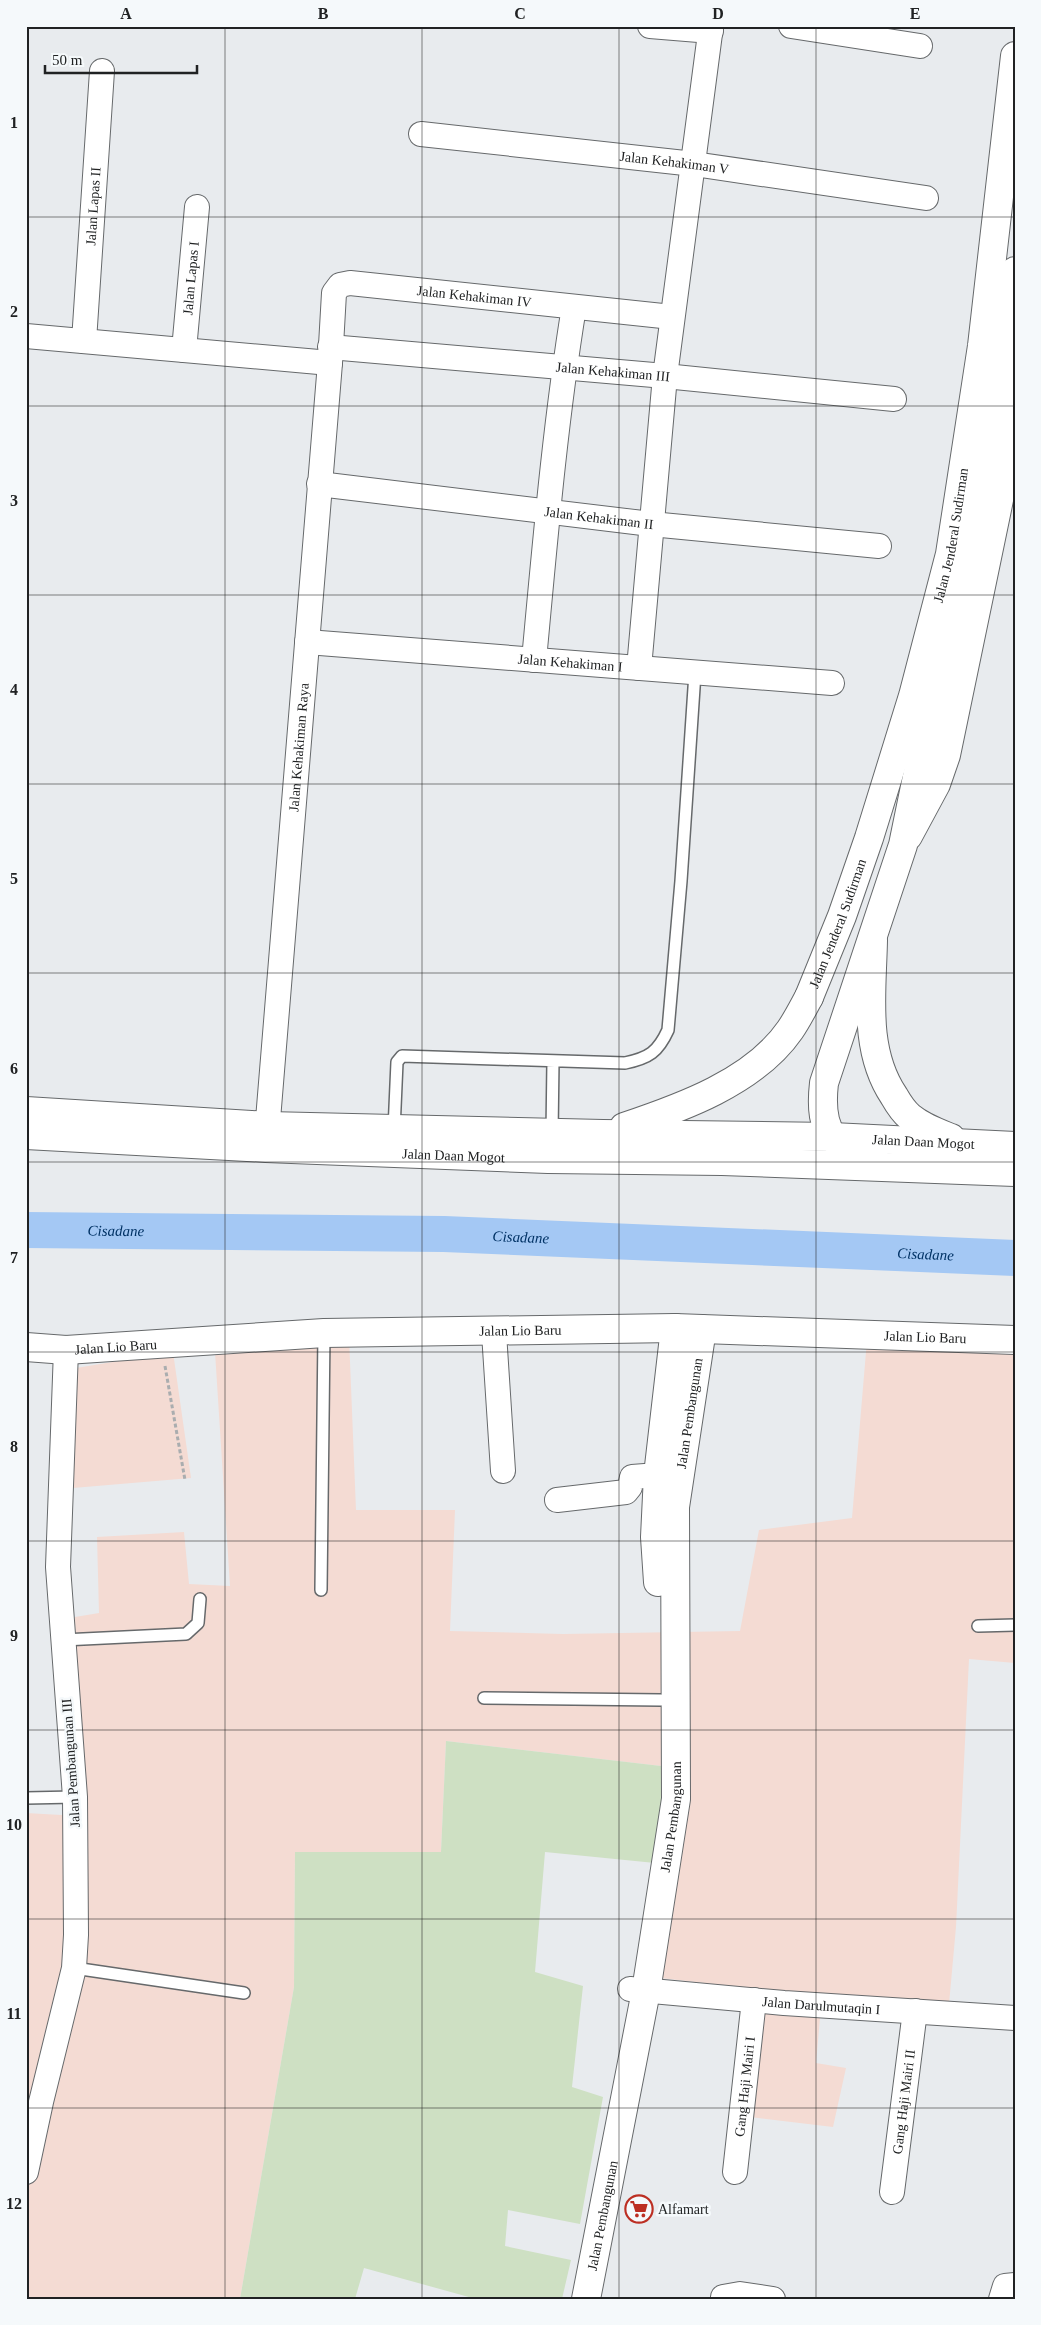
<svg xmlns="http://www.w3.org/2000/svg" width="1041" height="2325" viewBox="0 0 1041 2325" font-family="Georgia,serif">
<style>
.industrial{fill:#f4dbd3}
.grass{fill:#cee0c3}
.lines{fill:none;stroke-linecap:round;stroke-linejoin:round}
.river{stroke:#a4c8f4;stroke-width:36}
.service-casing{stroke:#66696b;stroke-width:14}
.minor-casing{stroke:#66696b;stroke-width:26}
.tertiary-casing{stroke:#66696b;stroke-width:30}
.primary-casing{stroke:#66696b;stroke-width:30}
.trunk-casing{stroke:#66696b;stroke-width:30}
.path{stroke:#aaadaf;stroke-width:3;stroke-dasharray:4 2.5;stroke-linecap:butt}
.service{stroke:#fff;stroke-width:11}
.minor{stroke:#fff;stroke-width:24}
.tertiary{stroke:#fff;stroke-width:28}
.primary{stroke:#fff;stroke-width:28}
.trunk{stroke:#fff;stroke-width:28}
.grid{fill:none;stroke:#202223;stroke-width:1;stroke-opacity:0.55}
.labels{text-anchor:middle;dominant-baseline:central;stroke-width:5;stroke-linejoin:round;paint-order:stroke}
.street-label{font-size:14px;fill:#202223;stroke:#f5f9fb}
.poi-label{font-size:14px;fill:#202223;stroke:#f5f9fb;text-anchor:start}
.water-label{font-size:15px;font-style:italic;fill:#003265;stroke:#f5f9fb}
.neatline{fill:none;stroke:#202223;stroke-width:2}
.grid-label{font-size:16px;text-anchor:middle;font-weight:bold;fill:#202223}
</style>
<rect width="100%" height="100%" fill="#e8ebee"/>
<path class="industrial" d="M349,1337l7,173h99l-5,121 113,3 177,-3 19,-101 93,-12 15,-178 148,8v315l-46,-4 -13,268 -7,77 -127,-8 -6,67 30,5 -13,59 -83,-10 16,-127 -106,-12 27,-209 -241,-28 -5,111h-146l-1,135 -54,312h-214v-486l53,3 -4,-199 24,-4 -2,-76 87,-5 5,52 41,2 -15,-234z
M173,1352l18,126 -118,10 3,-120z"/>
<path class="grass" d="M446,1741l241,28 -12,96 -130,-13 -10,120 48,14 -11,101 31,10 -23,127 -72,-14 -3,36 66,14 -9,39h-86l-112,-31 -9,31h-115l54,-312 1,-135h146z"/>
<g class="lines">
<path class="river" id="s1" d="M26,1230l418,4 571,24"/>
<g class="service-casing">
<path id="service" d="M394,1130l3,-68 5,-6 223,7c24,-5 33,-11 43,-33l13,-149 14,-208
M552,1133l1,-72
M321,1590l3,-257
M978,1626l37,-1
M63,1640l123,-6 12,-11 2,-24
M484,1698l177,2
M26,1798l49,-1
M74,1968l170,25"/>
</g>
<g class="minor-casing">
<g id="minor">
<path d="M650,26l61,5"/>
<path d="M791,26l129,20"/>
<path id="s2" d="M421,134l273,30 232,34"/>
<path d="M26,336l304,27"/>
<path id="s3" d="M84,341l18,-270"/>
<path id="s4" d="M330,347l335,29 229,23"/>
<path id="s5" d="M184,350l13,-143"/>
<path id="s6" d="M319,484l332,40 228,22"/>
<path id="s7" d="M307,642l525,41"/>
<path d="M534,660c11,-118 21,-236 40,-353"/>
<path d="M639,668l26,-292 46,-350"/>
<path id="s8" d="M266,1144l64,-781 4,-70 6,-8 10,-2 322,34"/>
<path d="M494,1333l9,138"/>
<path d="M557,1500l69,-8 4,-5 2,-10 26,-2"/>
<path id="s9" d="M630,1989l154,14 231,15"/>
<path d="M26,2172l15,-70 33,-134 2,-33 -1,-138 -17,-230 8,-217"/>
<path id="s10" d="M735,2172l19,-172"/>
<path id="s11" d="M892,2192l23,-181"/>
<path d="M723,2297l17,-3 33,5"/>
<path d="M1001,2299l4,-13 10,-1"/>
</g>
</g>
<g class="tertiary-casing">
<g id="tertiary">
<path d="M908,836l28,-52 10,-29 55,-265 14,-95"/>
<path d="M658,1582l-3,-45 3,-62 17,-147"/>
<path id="s12" d="M586,2299l60,-308 30,-192 -1,-292 27,-178"/>
</g>
</g>
<g class="primary-casing">
<g id="primary">
<path id="s13" d="M809,997l33,-81 27,-78 44,-142 37,-142 32,-208 33,-290"/>
<path d="M881,1166c-46,-19 -63,-30 -57,-83l79,-238 15,-73 42,-156 19,-88 26,-174 10,-83"/>
<path id="s14" d="M26,1347l40,3 258,-17 351,-5 340,12"/>
</g>
</g>
<g class="trunk-casing">
<g id="trunk">
<path d="M873,940c-1,53 -10,110 21,156 4,7 10,16 16,21 12,10 26,15 41,21"/>
<path id="s15" d="M26,1111l242,15 335,8 229,3 183,9"/>
<path d="M624,1127c57,-19 130,-45 166,-97 7,-10 13,-22 19,-33"/>
<path id="s16" d="M26,1135l240,13 282,11 174,2 293,11"/>
</g>
</g>
<path class="path" d="M165,1366l20,114"/>
<use href="#service" class="service"/>
<use href="#minor" class="minor"/>
<use href="#tertiary" class="tertiary"/>
<use href="#primary" class="primary"/>
<use href="#trunk" class="trunk"/>
</g>
<path class="grid" d="M225,26v2273M422,26v2273M619,26v2273M816,26v2273M26,217h989M26,406h989M26,595h989M26,784h989M26,973h989M26,1162h989M26,1352h989M26,1541h989M26,1730h989M26,1919h989M26,2108h989"/>
<defs>
<g id="supermarket-ring" transform="scale(1.4375)"><circle r="9.5" fill="#f5f9fb" stroke="#bc2f23" stroke-width="1.5"/><path d="M-6-5.5h2.5l.6 2H6L4.5 2H-2.5L-4.4-4H-6ZM-1.5 3.2a1.3 1.3 0 1 0 .1 0ZM3 3.2a1.3 1.3 0 1 0 .1 0Z" fill="#bc2f23"/></g>
</defs>
<g fill-rule="evenodd">
<use href="#supermarket-ring" x="639" y="2209"/>
</g>
<g class="labels">
<g class="street-label">
<text stroke="none"><textPath href="#s2" startOffset="255">Jalan Kehakiman V</textPath></text>
<text stroke="none"><textPath href="#s3" startOffset="135">Jalan Lapas II</textPath></text>
<text stroke="none"><textPath href="#s5" startOffset="72">Jalan Lapas I</textPath></text>
<text stroke="none"><textPath href="#s8" startOffset="999">Jalan Kehakiman IV</textPath></text>
<text stroke="none"><textPath href="#s4" startOffset="284">Jalan Kehakiman III</textPath></text>
<text stroke="none"><textPath href="#s6" startOffset="282">Jalan Kehakiman II</textPath></text>
<text stroke="none"><textPath href="#s13" startOffset="484">Jalan Jenderal Sudirman</textPath></text>
<text stroke="none"><textPath href="#s7" startOffset="264">Jalan Kehakiman I</textPath></text>
<text stroke="none"><textPath href="#s8" startOffset="398">Jalan Kehakiman Raya</textPath></text>
<text stroke="none"><textPath href="#s13" startOffset="79">Jalan Jenderal Sudirman</textPath></text>
<text stroke="none"><textPath href="#s15" startOffset="898">Jalan Daan Mogot</textPath></text>
<text stroke="none"><textPath href="#s16" startOffset="428">Jalan Daan Mogot</textPath></text>
<text stroke="none"><textPath href="#s14" startOffset="495">Jalan Lio Baru</textPath></text>
<text stroke="none"><textPath href="#s14" startOffset="900">Jalan Lio Baru</textPath></text>
<text stroke="none"><textPath href="#s14" startOffset="90">Jalan Lio Baru</textPath></text>
<text stroke="none"><textPath href="#s12" startOffset="895">Jalan Pembangunan</textPath></text>
<text transform="translate(71 1763) rotate(-94)">Jalan Pembangunan III</text>
<text stroke="none"><textPath href="#s12" startOffset="490">Jalan Pembangunan</textPath></text>
<text stroke="none"><textPath href="#s9" startOffset="192">Jalan Darulmutaqin I</textPath></text>
<text stroke="none"><textPath href="#s10" startOffset="86">Gang Haji Mairi I</textPath></text>
<text stroke="none"><textPath href="#s11" startOffset="91">Gang Haji Mairi II</textPath></text>
<text stroke="none"><textPath href="#s12" startOffset="85">Jalan Pembangunan</textPath></text>
</g>
<g class="poi-label">
<text x="658" y="2209">Alfamart</text>
</g>
<g class="water-label">
<text stroke="none"><textPath href="#s1" startOffset="90">Cisadane</textPath></text>
<text stroke="none"><textPath href="#s1" startOffset="495">Cisadane</textPath></text>
<text stroke="none"><textPath href="#s1" startOffset="900">Cisadane</textPath></text>
</g>
</g>
<rect width="1041" height="2325" fill="none" stroke="#f5f9fb" stroke-width="55"/>
<path d="M45 65v8h152v-8" fill="none" stroke="#202223" stroke-width="2.5"/>
<text x="52" y="65" font-size="15" fill="#202223" stroke="#f5f9fb" stroke-width="4" paint-order="stroke">50 m</text>
<rect x="28" y="28" width="986" height="2270" class="neatline"/>
<g class="grid-label">
<text x="126" y="19">A</text>
<text x="323" y="19">B</text>
<text x="520" y="19">C</text>
<text x="718" y="19">D</text>
<text x="915" y="19">E</text>
<text x="14" y="128">1</text>
<text x="14" y="317">2</text>
<text x="14" y="506">3</text>
<text x="14" y="695">4</text>
<text x="14" y="884">5</text>
<text x="14" y="1074">6</text>
<text x="14" y="1263">7</text>
<text x="14" y="1452">8</text>
<text x="14" y="1641">9</text>
<text x="14" y="1830">10</text>
<text x="14" y="2019">11</text>
<text x="14" y="2209">12</text>
</g>
</svg>
